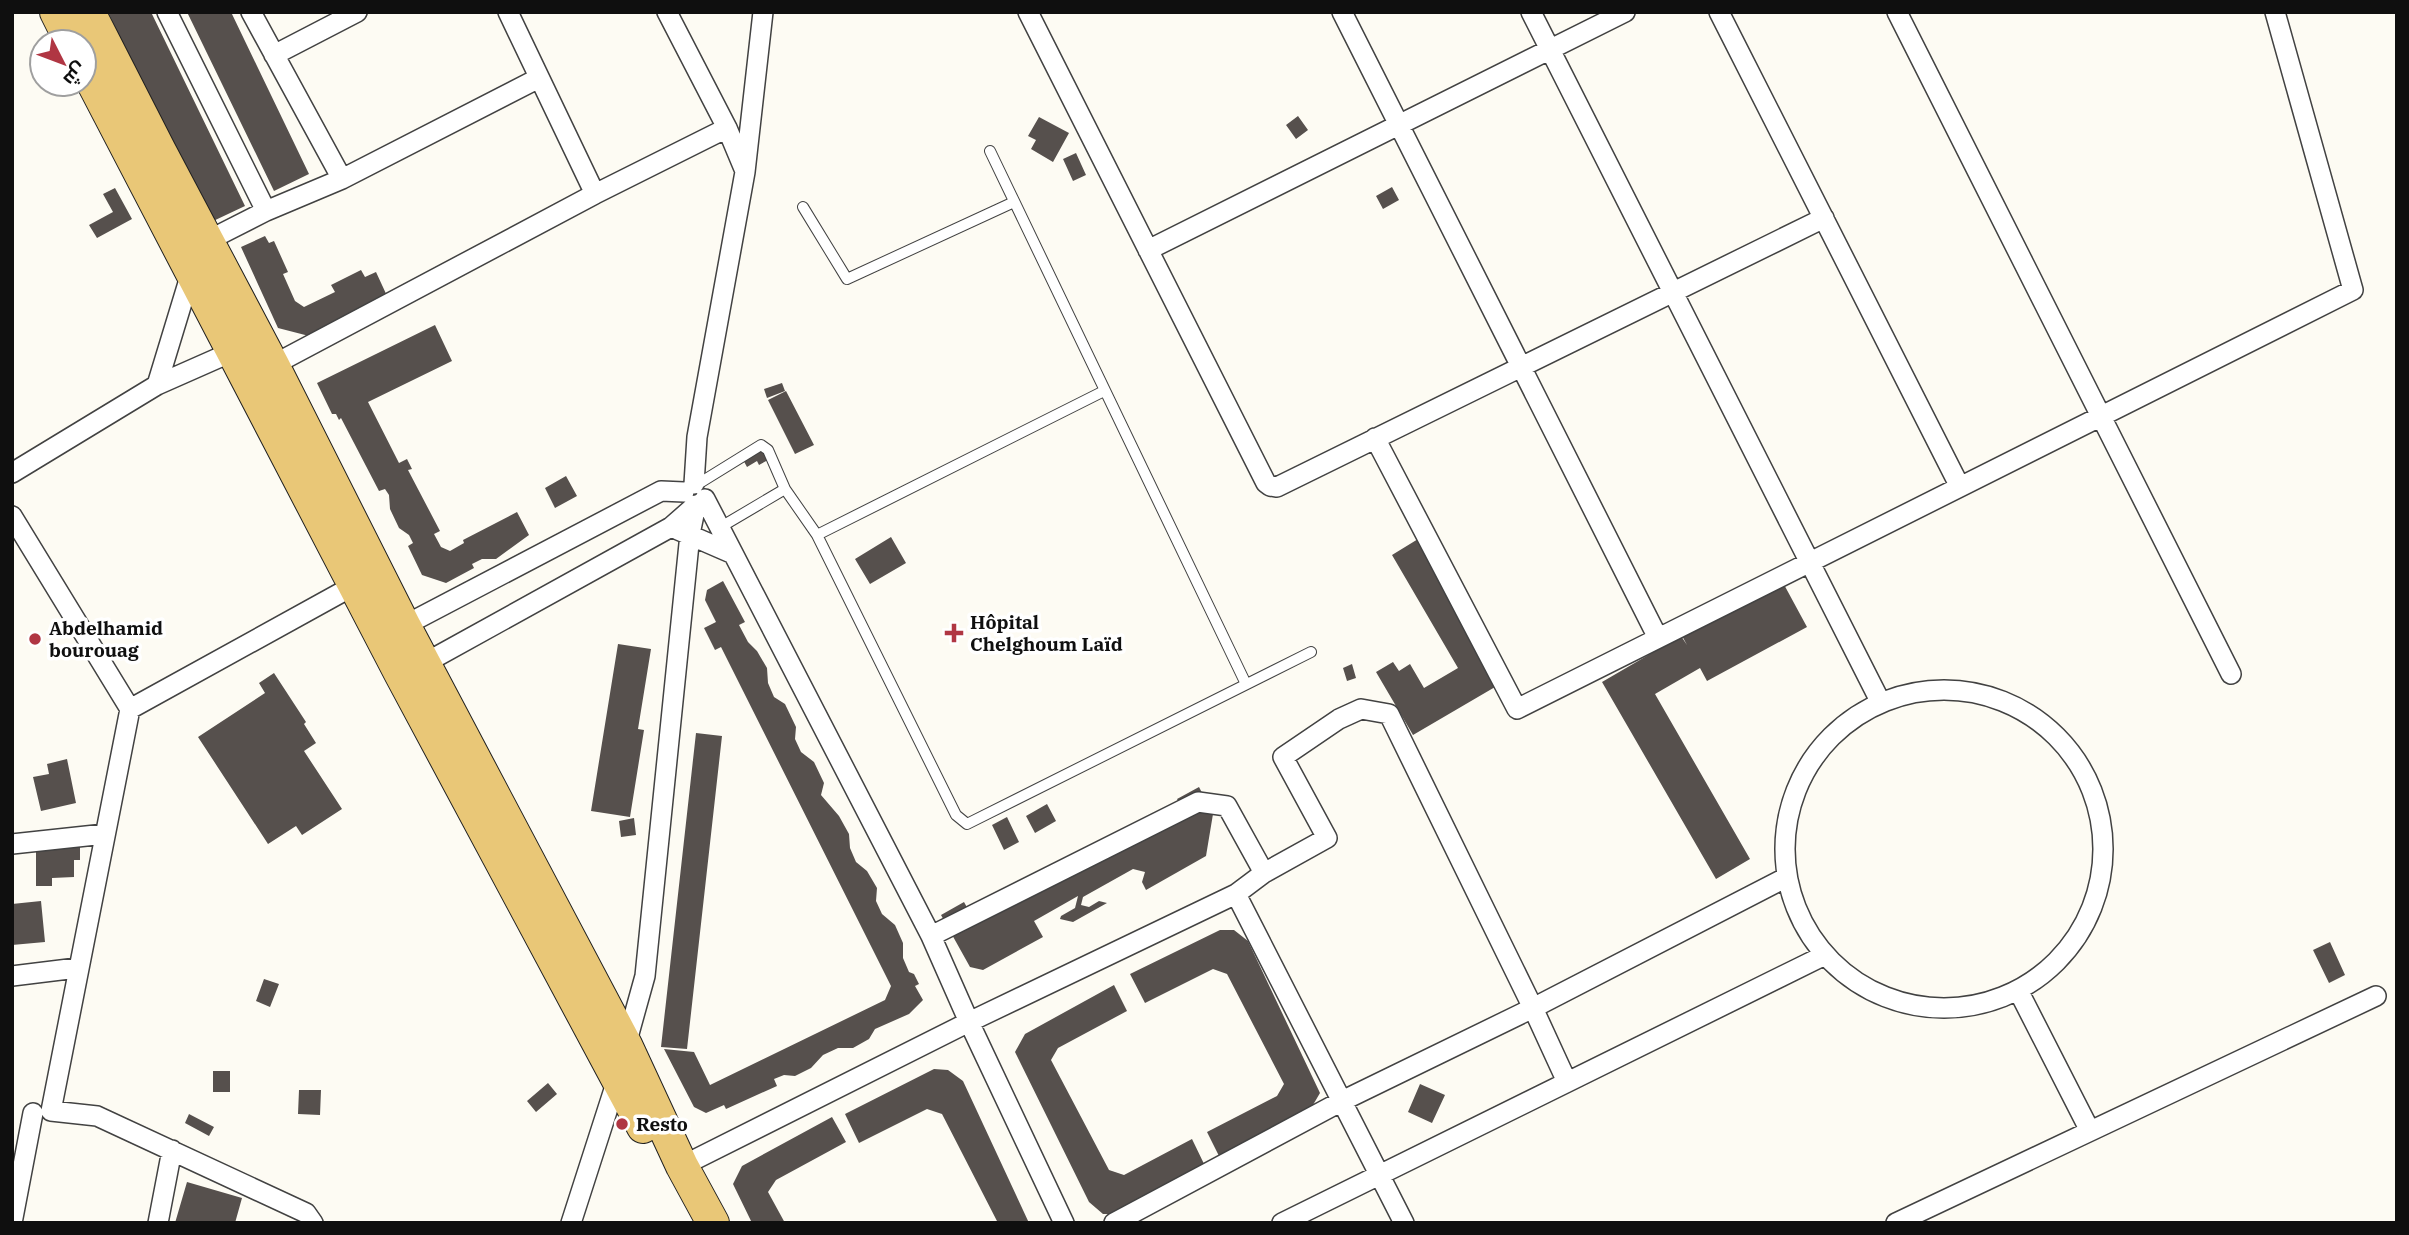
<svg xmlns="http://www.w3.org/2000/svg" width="2409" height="1235" viewBox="0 0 2409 1235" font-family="'IBM Plex Serif',Cairo,serif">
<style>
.building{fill:#56504d}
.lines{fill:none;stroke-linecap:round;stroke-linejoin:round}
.lane-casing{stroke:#424242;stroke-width:12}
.street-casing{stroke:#424242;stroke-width:22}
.primary-casing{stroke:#202020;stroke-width:34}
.lane{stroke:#fff;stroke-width:10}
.street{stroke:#fff;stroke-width:19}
.primary{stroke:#e9c777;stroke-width:32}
.poi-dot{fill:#b03643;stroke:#fff;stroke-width:2.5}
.labels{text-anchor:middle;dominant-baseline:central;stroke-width:7;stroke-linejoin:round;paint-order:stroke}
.poi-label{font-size:19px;font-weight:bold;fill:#0f0f0f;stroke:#fff;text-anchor:start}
</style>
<rect width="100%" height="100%" fill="#fdfbf3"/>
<path class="building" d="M108,12h43l94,194 -36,17z
M187,12h44l78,162 -35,17z
M1298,116l10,14 -12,9 -10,-14z
M1039,117l30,16 -16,29 -22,-13 5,-9 -8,-4z
M1076,153l10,22 -13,6 -10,-22z
M1392,187l7,13 -16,9 -7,-13z
M115,188l17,31 -35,19 -8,-13 24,-13 -10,-18z
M265,236l4,7 5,-2 14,31 -5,2 12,27 9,6 31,-15 -4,-7 30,-15 4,7 11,-5 12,26 -79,38 -31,-8 -37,-81z
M435,325l17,36 -84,41 31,61 8,-4 5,10 -4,1 32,61 -6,3 7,13 9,4 14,-8 -1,-3 54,-28 12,23 -33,24h-14l-10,5 2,4 -28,15 -24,-8 -14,-29 5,-3 -4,-8 -10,-7 -9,-19 -1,-14 -4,-6 -6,2 -38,-73 -2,2 -3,-6h-4l-15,-31z
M782,383l3,8 -18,7 -3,-9z
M786,391l28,54 -19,9 -27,-54z
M760,445l8,15 -9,5 -2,-4 -10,6 -6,-11z
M566,476l11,20 -22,12 -10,-20z
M1423,536l84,144 -94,55 -37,-63 17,-10 6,9 11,-7 14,24 34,-20 -66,-113z
M891,537l15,26 -36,21 -15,-25z
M1781,579l26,48 -100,54 -7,-13 -45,26 95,165 -34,20 -114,-197 79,-46 6,9 -6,-11z
M723,581l22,41 -6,3 9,17 9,9 10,17 1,15 6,14 11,7 11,23 -1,12 6,13 13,10 10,21 -3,12 18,21 10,18 1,14 6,14 11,9 10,17 -1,13 6,13 13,11 8,18v15l6,14 5,2 5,10 -4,2 8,14 -14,14 -34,15 -6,10 -16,9h-15l-15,7 -12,13 -16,8 -11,-1 -10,4 3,7 -51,23 -2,-4 -18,8 -12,-6 -30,-58 30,3 16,33 175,-85 6,-14 -170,-339 -6,3 -11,-22 12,-6 -11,-22 2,-10z
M618,644l33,5 -13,80 6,1 -14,87 -39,-6z
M1352,664l4,14 -9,3 -4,-13z
M274,673l32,49 -2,2 12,19 -12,8 38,58 -40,26 -6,-9 -28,18 -70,-107 67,-44 -6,-10z
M696,733l26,3 -35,313 -26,-2z
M67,759l9,44 -35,8 -8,-34 16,-3 -2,-10z
M1199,787l14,27 -7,42 -60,34 -4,-8 3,-10 -12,-3 -50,28 -2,8 8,2 10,-6 8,2 -34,19 -13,-3 1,-3 14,-8 3,-12 -44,25 9,16 -60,33 -13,-3 -29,-52 23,-13 5,9 211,-106 -3,-6z
M1047,804l9,17 -21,12 -9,-17z
M1007,817l12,25 -15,8 -12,-25z
M634,818l2,17 -15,2 -2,-16z
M80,834v26h-6v17l-22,1v8h-16v-51z
M41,901l4,41 -33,3v-41z
M1220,930h14l14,11 72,152 -10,17 -90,48 -13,-26 70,-36 7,-12 -57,-110 -14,-5 -68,34 -15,-29z
M2330,942l15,33 -16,8 -16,-33z
M264,979l15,5 -9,23 -14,-6z
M1114,985l13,26 -69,37 -7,12 58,110 15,5 68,-36 14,29 -89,46h-14l-14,-12 -74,-150 10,-18z
M934,1069l14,1 15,11 66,142h-31l-56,-109 -15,-5 -68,34 -14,-29z
M213,1071h17v21h-17z
M548,1083l9,11 -21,18 -9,-11z
M1420,1084l25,11 -13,28 -24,-11z
M299,1090h22l-1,25 -22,-1z
M189,1114l25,13 -5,9 -24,-13z
M832,1117l14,25 -70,38 -8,12 17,31h-33l-19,-39 9,-18z
M187,1182l55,16 -7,25h-60z"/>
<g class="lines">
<g class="lane-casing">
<path id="lane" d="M990,151l256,533
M803,207l44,72 167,-77
M698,484l63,-39 7,5 17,39 32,46 139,280 11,9 344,-172
M719,528l66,-39
M817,535l287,-144"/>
</g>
<g class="street-casing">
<path id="street" d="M167,12l99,199
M251,12l91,167
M508,12l87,182
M667,12l60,116 18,43
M1028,12l238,471 4,3 7,1 547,-269
M1342,12l316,626
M1531,12l350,691
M1719,12l241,475
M1897,12l334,662
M274,55l83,-43
M209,240l57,-29 76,-32 197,-101
M1148,250l477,-238
M157,385l35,-115
M1375,438l142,271 836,-419 -78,-278
M12,473l145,-88 77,-34 39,14 322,-171 132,-66
M694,484l3,-47 48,-265 18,-160
M705,499l226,437 38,86 95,201
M12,516l118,193 -79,402 46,5 209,97 7,10
M678,530l53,23
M394,631l267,-140 23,1
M416,668l255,-141 25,-22
M1785 849a159 159 0 1 1 318 0a159 159 0 1 1-318 0Z
M130,709l223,-123
M12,844l93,-10
M1264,873l63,-35 -44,-81 56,-38 22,-10 28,5 144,294 34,74
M1236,894l168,329
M12,976l65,-8
M2018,990l72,141
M625,1048l20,-72 45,-442 6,-29
M682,1166l287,-144 267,-128 28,-21 -37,-67 -29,-4 -267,134
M12,1223l21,-110
M158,1223l14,-73
M571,1223l47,-146
M1114,1223l226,-121 193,-94 254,-131
M1282,1223l543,-268
M1896,1223l480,-227"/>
</g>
<g class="primary-casing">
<path id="primary" d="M56,12l15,30
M89,12l70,137 114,216 131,260 222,420 56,121 31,57
M84,66l317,609 242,452"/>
</g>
<use href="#lane" class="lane"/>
<use href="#street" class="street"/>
<use href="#primary" class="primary"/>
</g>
<g class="poi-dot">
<path d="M950.5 622.5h7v7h7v7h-7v7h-7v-7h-7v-7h7z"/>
<circle cx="35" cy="639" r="7"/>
<circle cx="622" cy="1124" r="7"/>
</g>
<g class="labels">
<g class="poi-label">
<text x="970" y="622">Hôpital<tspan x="970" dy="22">Chelghoum Laïd</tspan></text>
<text x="49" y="628">Abdelhamid<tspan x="49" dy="22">bourouag</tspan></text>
<text x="636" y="1124">Resto</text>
</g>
</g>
<rect width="2409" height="1235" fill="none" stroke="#0f0f0f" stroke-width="28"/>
<g transform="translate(63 63) rotate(132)"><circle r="33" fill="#ffffff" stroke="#9f9f9f" stroke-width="2"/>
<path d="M0-5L12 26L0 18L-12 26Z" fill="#b03643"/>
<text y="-10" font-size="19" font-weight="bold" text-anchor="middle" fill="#0f0f0f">ش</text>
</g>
</svg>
